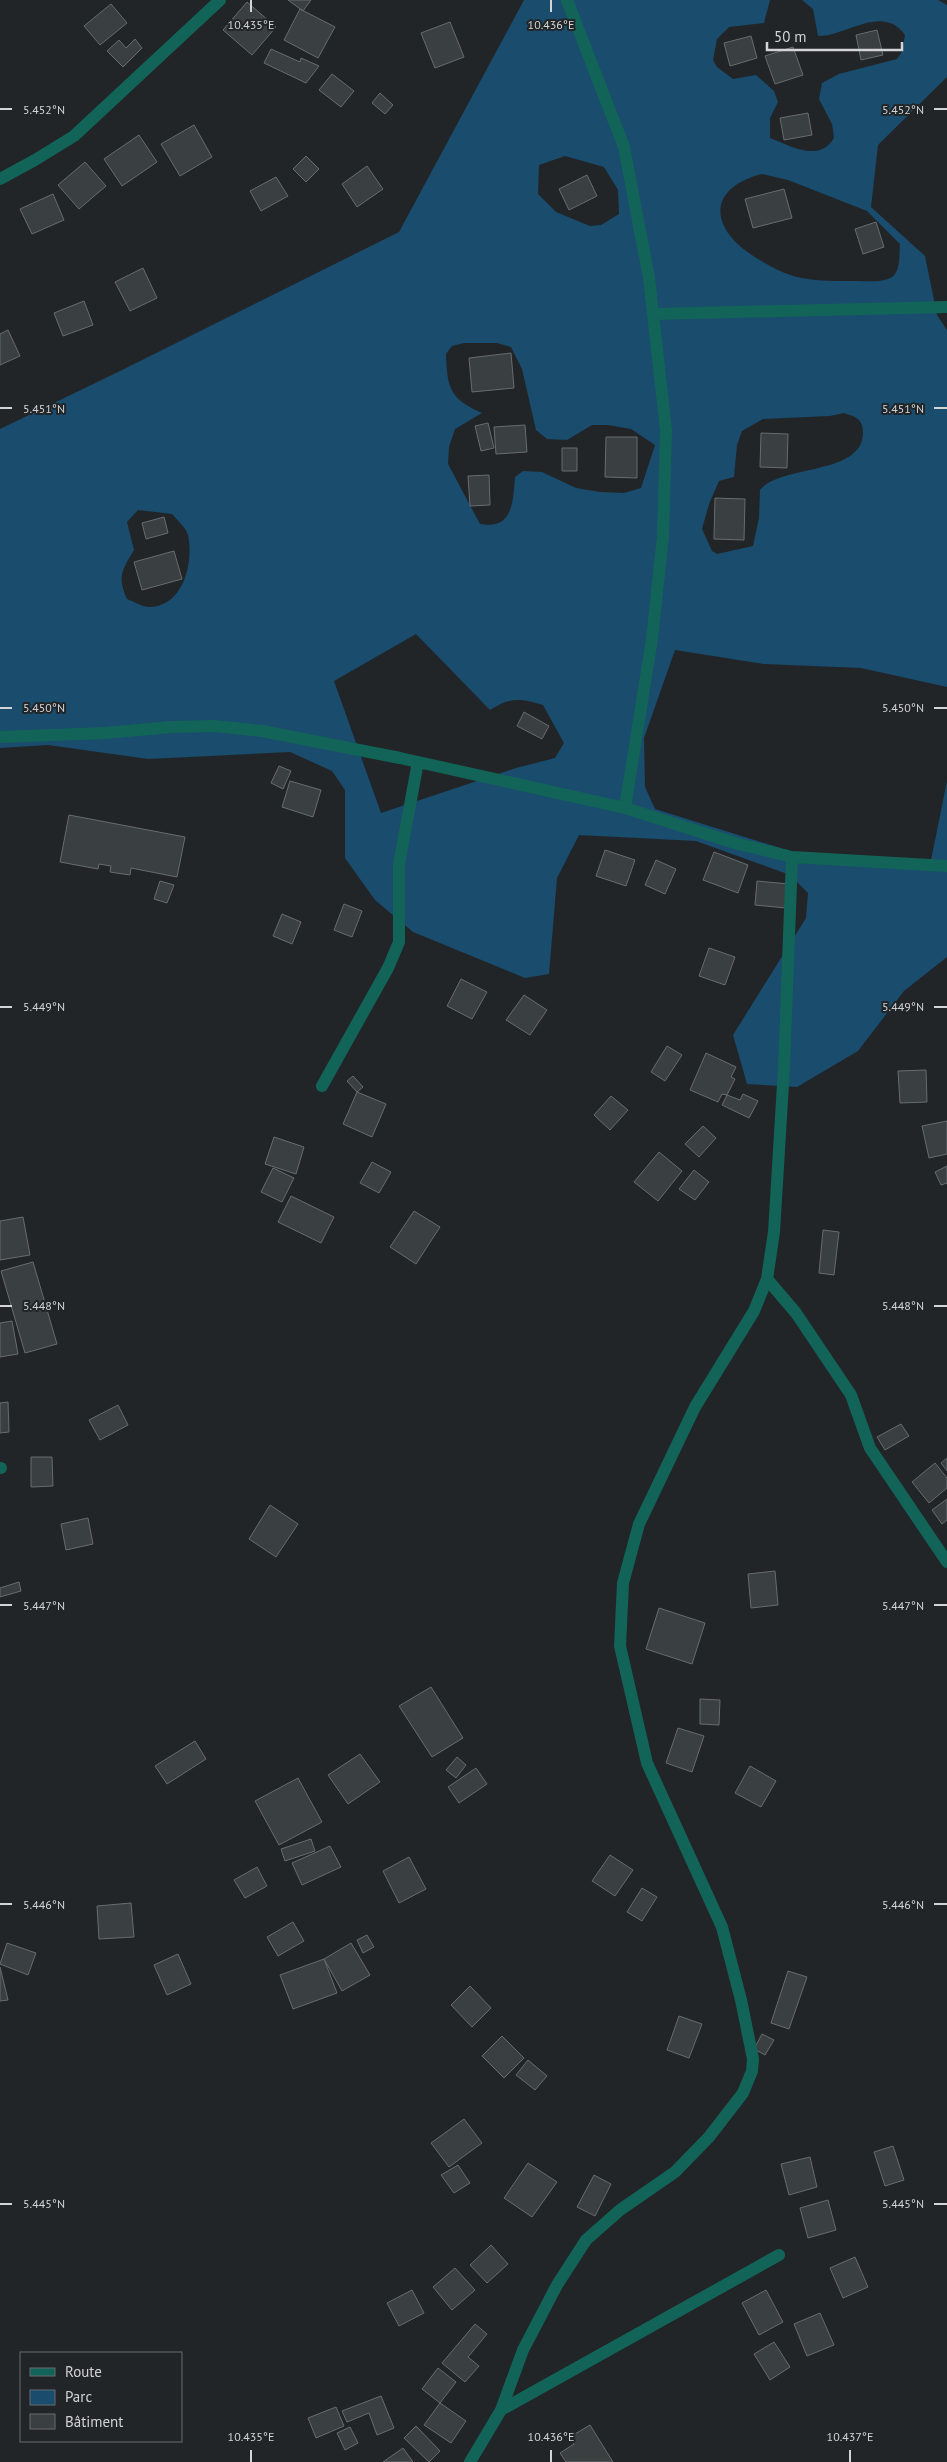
<svg xmlns="http://www.w3.org/2000/svg" width="947" height="2462" viewBox="0 0 947 2462" font-family="'PT Sans',sans-serif">
<style>
.green{fill:#194c6d;fill-rule:evenodd}
.building{fill:#3a3f42;stroke:#676c70}
.lines{fill:none;stroke-linecap:round;stroke-linejoin:round}
.minor{stroke:#136458;stroke-width:12}
.ticks{fill:none;stroke:#d2d4d6;stroke-width:2}
.ticks-label{font-size:12px;text-anchor:middle;fill:#d2d4d6;stroke:#212528;stroke-width:4;stroke-linejoin:round;paint-order:stroke}
</style>
<rect width="100%" height="100%" fill="#212528"/>
<path class="green" d="M524,0h246l-6,23 -35,4 -12,12 -4,21 4,7 16,12 23,-4 18,16 4,11 -8,16v20c21,8 49,25 64,0l-2,-14 -13,-25 3,-16 17,-9 58,-15 5,-7 3,-17c-22,-32 -60,2 -87,1l-5,-27 -11,-9h136l9,5v72l-69,68 -7,62 54,49 12,59 10,15v357l-86,-19 -97,-4 -89,-14 -31,88 1,49 10,22 164,51 111,5 17,-84v176l-43,34 -46,60 -61,36 -50,-3 -14,-49 73,-117 2,-25 -18,-18 -94,-34 -117,-6 -22,43 -8,96 -24,4 -112,-46 -38,-32 -30,-42v-68l-13,-19 -42,-19 -142,7 -100,-14 -48,3v-319l118,-57 281,-140zM565,156l39,11 14,23 1,24 -18,11 -11,1 -34,-14 -18,-18 1,-29zM762,174l26,6 79,31 33,33c-1,9 1,27 -8,33 -10,6 -26,4 -37,4 -25,0 -52,1 -75,-10 -18,-9 -40,-21 -52,-38 -21,-32 5,-52 34,-59zM464,343h33l14,4 11,22 14,61 11,9 20,1 25,-15h16l23,4 24,16 -14,43 -17,5 -24,-1 -24,-4 -34,-16 -19,-1 -8,6c-2,25 -2,53 -35,47l-32,-60 1,-17 6,-18 27,-16c-32,-14 -35,-25 -36,-59l6,-8zM844,413c12,4 19,6 19,20 -1,43 -82,31 -103,57l-1,28 -6,28 -36,8 -5,-3 -10,-22 7,-25 10,-23 15,-4 3,-32 5,-14 21,-12 67,-3zM138,510l34,4c5,6 14,14 16,21 6,28 -5,72 -39,72 -7,0 -16,-6 -22,-8 -10,-22 -5,-29 7,-49l-7,-28zM416,634l74,76c20,-13 30,-12 53,-5l21,38 -9,15 -39,10 -135,45 -47,-132z"/>
<path class="building" d="M288,0h23l-8,11z
M247,2l29,25 -24,28 -29,-25z
M111,4l16,19 -27,22 -16,-19z
M300,9l35,18 -17,31 -34,-18z
M450,22l14,35 -29,11 -14,-35z
M877,30l6,25 -22,5 -5,-25z
M751,36l6,22 -27,8 -6,-23z
M135,39l7,9 -19,19 -16,-16 12,-11 7,8z
M793,47l10,28 -28,9 -10,-28z
M271,49l29,13 1,-4 18,8 -13,17 -42,-20z
M332,74l22,17 -13,16 -22,-17z
M380,93l13,12 -8,9 -13,-11z
M808,113l4,22 -28,5 -4,-22z
M194,125l18,32 -32,19 -19,-32z
M139,135l18,27 -35,24 -18,-27z
M306,156l13,13 -13,13 -13,-13z
M85,162l21,24 -27,23 -21,-24z
M367,166l16,23 -26,18 -15,-23z
M587,175l10,21 -28,14 -10,-21z
M276,177l12,19 -27,15 -11,-20z
M784,189l8,29 -39,10 -8,-29z
M53,194l11,26 -32,14 -12,-25z
M876,222l8,25 -21,7 -8,-25z
M143,268l14,30 -27,13 -15,-29z
M84,301l9,24 -30,11 -9,-23z
M8,330l12,26 -20,9v-31z
M511,353l3,35 -42,4 -3,-34z
M488,423l6,25 -13,3 -6,-25z
M525,425l2,27 -31,2 -2,-27z
M761,433l27,1 -1,34 -27,-1z
M606,437h31v41l-32,-1z
M562,448h15v23h-15z
M489,475l1,30 -20,1 -2,-30z
M715,498l30,1 -1,41 -30,-1z
M164,517l4,16 -22,6 -4,-16z
M174,551l8,28 -40,11 -8,-28z
M524,712l25,14 -7,13 -25,-13z
M279,766l12,5 -8,18 -12,-6z
M290,781l31,9 -8,27 -31,-10z
M69,815l116,22 -8,40 -46,-9 -1,7 -20,-3 1,-6 -12,-2 -1,5 -38,-7z
M605,850l30,10 -9,26 -30,-10z
M714,852l34,13 -10,28 -35,-13z
M656,860l20,9 -11,25 -20,-9z
M160,881l14,4 -7,18 -13,-4z
M757,881l32,3 -3,24 -31,-3z
M344,904l18,7 -10,26 -18,-7z
M282,914l19,8 -9,22 -19,-8z
M709,948l26,9 -10,28 -26,-9z
M461,979l26,13 -15,27 -25,-13z
M524,995l23,15 -17,25 -24,-15z
M667,1046l15,9 -17,26 -14,-9z
M706,1053l30,14 -5,10 4,2 -8,16 -5,-1 -4,8 -28,-12z
M926,1070l1,32 -27,1 -2,-32z
M353,1076l10,11 -6,5 -10,-11z
M357,1092l29,12 -14,33 -29,-13z
M743,1094l15,7 -9,17 -27,-13 5,-10 13,5z
M611,1096l17,14 -18,20 -16,-15z
M947,1121v33l-18,4 -7,-32z
M703,1126l13,12 -17,19 -14,-13z
M274,1137l30,10 -8,27 -31,-10z
M659,1152l23,19 -24,30 -24,-19z
M372,1162l19,10 -12,21 -19,-10z
M947,1166v17l-6,2 -6,-13z
M273,1168l21,10 -12,24 -21,-10z
M694,1170l15,12 -14,18 -16,-11z
M291,1196l43,21 -13,26 -43,-21z
M414,1211l26,16 -24,37 -26,-17z
M23,1217l7,38 -30,5v-39z
M823,1230l16,2 -5,43 -15,-2z
M33,1262l24,82 -32,9 -24,-82z
M12,1321l6,33 -18,3v-34z
M8,1402l1,30 -9,1v-30z
M118,1405l10,20 -28,15 -11,-20z
M901,1424l8,12 -24,14 -8,-13z
M31,1457h21l1,29 -22,1z
M947,1458v13l-6,-8z
M935,1463l12,15v10l-18,15 -17,-21z
M947,1499v21l-5,4 -10,-14z
M270,1505l28,19 -22,33 -27,-18z
M88,1518l5,26 -27,6 -5,-26z
M775,1571l3,34 -27,3 -3,-34z
M19,1582l2,9 -21,6v-9z
M659,1608l46,15 -13,41 -46,-15z
M431,1687l32,51 -31,19 -33,-51z
M700,1699l20,1 -1,25 -19,-1z
M678,1728l26,8 -12,36 -26,-9z
M195,1741l11,18 -39,25 -12,-18z
M360,1754l20,28 -32,22 -20,-29z
M457,1757l9,8 -10,13 -10,-8z
M750,1766l26,15 -15,26 -26,-14z
M476,1768l11,16 -28,19 -11,-16z
M298,1778l24,44 -43,23 -24,-44z
M311,1839l4,12 -30,10 -4,-12z
M330,1846l11,21 -39,18 -10,-22z
M610,1855l23,15 -18,26 -23,-15z
M409,1857l17,32 -27,14 -16,-32z
M257,1867l10,19 -22,12 -11,-18z
M642,1888l15,9 -15,24 -15,-9z
M131,1903l3,34 -35,2 -2,-33z
M293,1922l11,19 -26,15 -11,-19z
M367,1935l7,12 -11,6 -6,-13z
M7,1943l29,10 -8,22 -28,-11z
M351,1943l19,32 -28,16 -18,-32z
M178,1954l13,30 -24,11 -13,-30z
M324,1959l13,34 -44,16 -13,-34z
M0,1967l8,33 -8,1z
M788,1971l19,6 -18,52 -18,-6z
M470,1986l21,22 -19,19 -21,-22z
M679,2016l23,8 -13,34 -22,-8z
M762,2034l12,6 -9,15 -11,-6z
M502,2036l22,22 -20,20 -22,-22z
M528,2060l19,16 -12,14 -19,-15z
M464,2119l18,24 -33,24 -18,-24z
M893,2146l11,34 -19,6 -11,-34z
M810,2157l7,30 -28,8 -8,-31z
M528,2163l29,19 -25,35 -28,-19z
M458,2165l12,18 -16,10 -13,-18z
M594,2175l17,9 -16,32 -18,-9z
M828,2200l8,30 -28,8 -8,-30z
M491,2245l17,19 -21,19 -17,-18z
M855,2257l13,30 -25,11 -13,-30z
M455,2268l20,22 -23,20 -19,-23z
M412,2290l12,23 -25,13 -12,-23z
M766,2290l17,32 -24,13 -17,-32z
M820,2313l14,32 -27,11 -13,-32z
M475,2324l12,10 -19,23 11,9 -14,16 -23,-19z
M774,2342l16,25 -20,13 -16,-26z
M438,2368l18,14 -16,21 -18,-14z
M381,2396l13,32 -17,7 -8,-22 -22,9 -5,-11z
M440,2403l26,18 -15,22 -27,-18z
M336,2407l8,19 -28,12 -8,-20z
M590,2425l23,37h-47l-6,-9 14,-9 -4,-7z
M416,2426l24,25 -11,11 -25,-24z
M350,2427l8,16 -13,7 -8,-17z
M403,2448l10,14h-30z"/>
<g class="lines">
<path class="minor" d="M567,0l57,147 25,131 17,152 -3,106 -11,103 -27,169
M0,179l35,-19 39,-24 146,-136
M653,314l294,-7
M0,737l105,-4 66,-6 43,-1 48,5 138,27 225,50 110,35 57,14 155,9
M322,1086l66,-118 11,-26v-78l19,-102
M767,1279l29,34 55,82 19,53 77,114
M0,1468h1
M501,2410l278,-155
M470,2462l31,-52 22,-60 34,-65 29,-45 34,-30 55,-38 34,-35 34,-44 9,-22 1,-12 -12,-59 -19,-73 -75,-164 -27,-117 3,-63 16,-59 56,-117 59,-96 13,-32 7,-47 10,-164 8,-211"/>
</g>
<path class="ticks" d="M251,0v12M551,0v12M0,109h12M934,109h13M0,408h12M934,408h13M0,708h12M934,708h13M0,1007h12M934,1007h13M0,1306h12M934,1306h13M0,1605h12M934,1605h13M0,1904h12M934,1904h13M0,2204h12M934,2204h13M251,2450v12M551,2450v12M850,2450v12"/>
<g class="ticks-label">
<text x="251" y="29">10.435°E</text>
<text x="551" y="29">10.436°E</text>
<text x="44" y="114">5.452°N</text>
<text x="903" y="114">5.452°N</text>
<text x="44" y="413">5.451°N</text>
<text x="903" y="413">5.451°N</text>
<text x="44" y="712">5.450°N</text>
<text x="903" y="712">5.450°N</text>
<text x="44" y="1011">5.449°N</text>
<text x="903" y="1011">5.449°N</text>
<text x="44" y="1310">5.448°N</text>
<text x="903" y="1310">5.448°N</text>
<text x="44" y="1610">5.447°N</text>
<text x="903" y="1610">5.447°N</text>
<text x="44" y="1909">5.446°N</text>
<text x="903" y="1909">5.446°N</text>
<text x="44" y="2208">5.445°N</text>
<text x="903" y="2208">5.445°N</text>
<text x="251" y="2441">10.435°E</text>
<text x="551" y="2441">10.436°E</text>
<text x="850" y="2441">10.437°E</text>
</g>
<rect x="20" y="2352" width="162" height="90" fill="#212528" stroke="#686b6e"/>
<rect x="30" y="2368" width="25" height="8" fill="#136458" stroke="#686b6e"/>
<text x="65" y="2377" font-size="15" fill="#d2d4d6">Route</text>
<rect x="30" y="2390" width="25" height="15" fill="#194c6d" stroke="#686b6e"/>
<text x="65" y="2402" font-size="15" fill="#d2d4d6">Parc</text>
<rect x="30" y="2414" width="25" height="15" fill="#3a3f42" stroke="#686b6e"/>
<text x="65" y="2427" font-size="15" fill="#d2d4d6">Bâtiment</text>
<path d="M767 42v8h135v-8" fill="none" stroke="#d2d4d6" stroke-width="2.5"/>
<text x="774" y="42" font-size="15" fill="#d2d4d6" stroke="#212528" stroke-width="4" paint-order="stroke">50 m</text>
</svg>
